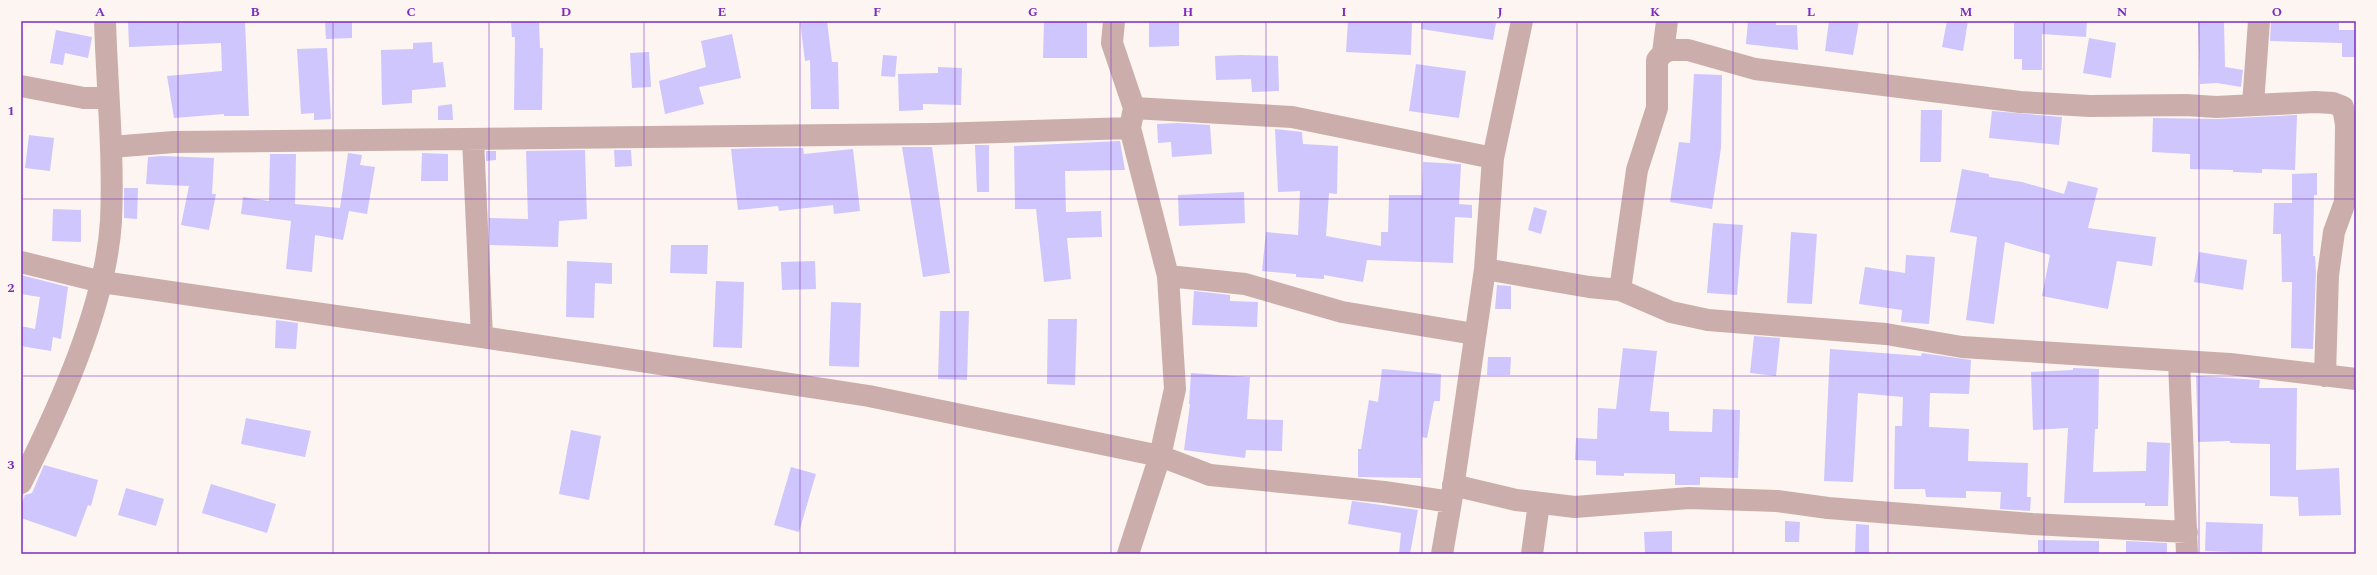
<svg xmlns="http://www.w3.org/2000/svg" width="2377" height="575" viewBox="0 0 2377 575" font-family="Spectral,serif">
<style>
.building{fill:#cec6fc}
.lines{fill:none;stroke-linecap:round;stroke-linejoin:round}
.minor{stroke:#cbaeab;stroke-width:22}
.grid{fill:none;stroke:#7b2cbf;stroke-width:1;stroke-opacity:0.55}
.neatline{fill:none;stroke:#7b2cbf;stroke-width:1.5}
.grid-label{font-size:13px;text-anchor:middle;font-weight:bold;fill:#7b2cbf}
</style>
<rect width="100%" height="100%" fill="#fdf5f1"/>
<path class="building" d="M128,21h117l4,95h-25v-2l-50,4 -7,-42 55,-5 -1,-28 -92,4z
M325,21h27v17l-26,1z
M511,21h28l1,27h3l-1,62h-28l1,-73h-3z
M800,21h27l5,41h6l1,47h-28l-1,-49 -5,1z
M1044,21h43v37h-44z
M1149,21h30v25l-30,1z
M1348,21h64l-1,34 -65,-3z
M1421,21h65l10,2 -3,17 -72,-11z
M1748,21h28v4h21l1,25 -52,-6z
M1829,21h30l-6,34 -28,-4z
M1947,21h21l-5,30 -21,-4z
M2014,21h73l-1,16 -44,-3v36h-20v-11h-8z
M2198,21h26l1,46 18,3 -2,17 -24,-4 -17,1z
M2271,21h68v9h17v27h-14v-14l-72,-2z
M56,30l36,7 -4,21 -23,-5 -2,12 -13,-2z
M732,34l9,44 -42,9 5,17 -39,10 -6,-33 47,-14 -5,-26z
M2089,38l27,5 -5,35 -28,-5z
M432,42l1,21 10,-1 3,25 -34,3v13l-30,2 -1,-55 32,-1v-6z
M327,48l4,71 -17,1v-7l-13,1 -4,-65z
M649,52l2,35 -19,1 -2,-35z
M883,55l14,1 -2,21 -14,-1z
M1241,55l37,1 1,35 -27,1 -1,-13 -35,1 -1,-24z
M1416,64l50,7 -7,47 -50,-7z
M938,67l24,1 -1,37 -38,-1v6l-24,1 -1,-37 40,-1z
M1694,74l28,1 -1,73 -9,61 -42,-7 9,-60 11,1z
M452,104l1,16h-15v-14z
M1921,110h21l-1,52h-21z
M1992,111l70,6 -3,28 -70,-7z
M2297,115l-2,55 -33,-1v4l-29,-1v-2l-43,-1v-15l-38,-2 1,-34 64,1z
M1178,123l32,2 2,29 -40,3 -1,-15 -13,1 -1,-19z
M1275,129l27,3 1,12 35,2 -1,48 -8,-1 -3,43 55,10v-14h7l1,-37h33l1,-33 38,2 -2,40 13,1v13l-17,-1 -2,46 -86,-3 -4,22 -39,-7v4l-28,-2v-3l-34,-3 4,-39 32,3 2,-44 -22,1z
M29,135l25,3 -4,33 -25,-3z
M1120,141l5,29 -60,1 1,41 35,-1 1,26 -35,1 4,41 -27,3 -8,-73h-21l-1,-63z
M975,145h14v47h-12z
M902,147h30l18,126 -27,4z
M755,148h48l1,6 49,-5 7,62 -26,3 -1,-9 -54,6 -1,-5 -40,4 -7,-61z
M585,150l2,69 -28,2 -1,26 -68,-2 -1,-27 39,1 -2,-68z
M614,150h17l1,16 -17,1z
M486,151h10v9l-10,1z
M348,153l14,2 -2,10 15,2 -8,47 -18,-3 -6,29 -28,-5 -3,37 -26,-3 5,-48 -50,-7 2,-17 26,4 1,-47h26l-1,50 45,4z
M422,153l26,1v27h-27z
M162,156l52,2 -2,36h4l-7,36 -28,-5 8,-39 -43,-2 2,-27z
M1962,169l27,5v3l33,5 42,12 4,-13 30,7 -10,40 68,9 -4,29 -35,-5 -9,48 -66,-13 8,-41 -45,-13 -11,82 -28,-4 11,-83 -27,-5z
M2317,173v22h-3l-1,61h2l1,16 -3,77 -22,-1 1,-66h-10l-1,-48h-8l1,-31h18v-29z
M124,188h14l-1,31 -13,-1z
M1244,192l1,31 -66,3 -1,-31z
M1534,207l13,4 -6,23 -13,-4z
M53,209l28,1v32l-29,-1z
M1713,223l30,2 -6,70 -30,-2z
M1791,232l26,2 -5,70 -25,-1z
M671,245h37l-1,29 -37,-1z
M2199,252l48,8 -4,30 -49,-8z
M1906,255l29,2 -6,67 -28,-2 1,-12 -43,-6 6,-37 40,6z
M567,261l45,2v21l-17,-1 -1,35 -28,-1z
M815,261l1,28 -34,1 -1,-28z
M21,275l47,12 -7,52 -8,-2 -2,14 -30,-5v-20l14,3 5,-32 -19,-3z
M716,281l28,1 -2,66 -29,-1z
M1497,285l14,1v23h-16z
M1194,291l36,4v6l28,1 -1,25 -65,-2z
M831,302l30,1 -2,64 -30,-1z
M940,311h29l-2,69 -29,-1z
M1048,319h29l-2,66 -28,-1z
M276,320l22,3 -2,26 -21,-1z
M1754,336l26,2 -4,38 -26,-3z
M1623,348l34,3 -7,60 19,1v19l43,1 1,-23 27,1 -2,68 -38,-1v8h-25v-11l-51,-1v3l-28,-1v-14l-21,-1 1,-22 21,1 1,-31 18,1z
M1830,349l91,7 1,-3 49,7 -2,34 -39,-1 -1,34 40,2 -1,32 60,2 -1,34h4l-1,14 -30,-2 1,-17 -35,-1v7l-40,-1 -1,-8h-31l1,-63h7l1,-29 -45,-4 -5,89 -29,-1z
M1488,357h23l-1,18h-23z
M2073,368l26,1 -1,60h-3l-2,43 53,-1 1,-29 23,1 -2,63h-23v-3h-81l4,-75 -35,2 -2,-58 42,-2z
M1382,369l59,5 -1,27h-6l-7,37 -5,-1 -1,41 -63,-1v-28h3l8,-49 9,2z
M1191,373l59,4 -3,42 36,1 -1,31 -36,-1 -1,8 -61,-8 6,-46h-1z
M2196,376l64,4 -1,8h38l-1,82 43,-2 2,47 -42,1 -1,-19 -28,-1v-52l-40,-1v-2l-32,1z
M246,418l65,13 -6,26 -64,-13z
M571,430l30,6 -12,64 -30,-6z
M44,465l54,15 -7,26 -3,-1 -12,32 -55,-19v-13l4,-10 7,-2z
M791,467l25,7 -17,58 -25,-7z
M211,484l65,20 -9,29 -65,-20z
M126,488l38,11 -8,27 -38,-11z
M1352,501l66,9 -8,44h-11l2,-21 -53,-9z
M1785,521l15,1 -1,20h-14z
M2206,522l57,2 -1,29 -57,-2z
M1856,524l13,1v29h-14z
M1672,531v23h-27l-1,-22z
M2038,540l61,1v13h-61z
M2126,541l41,2v11h-41z"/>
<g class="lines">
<path class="minor" d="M1114,21l-2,22 22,65 -4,20 38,148 7,113 -15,67 -32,98
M1663,53l4,-32
M21,86l63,12h23
M2253,104l6,-83
M1134,108l158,9 201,41
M473,139l9,198
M111,147l63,-5 759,-8 197,-6
M21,262l81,20 380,55 387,59 291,60 50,19 174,17 67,10
M1485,269l104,18 31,3 51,22 37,8 178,14 76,13 268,17 126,15
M1168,276l77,8 97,28 132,22
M1620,290l17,-120 20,-62v-48l6,-7 8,-3h17l67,19 265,33 70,4 96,-1 30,2 99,-5 18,1 10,4 3,18 -1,77 -11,30 -6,43 -3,101
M2179,362l8,192
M21,483c38,-75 85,-178 90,-262 3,-65 -4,-134 -6,-200
M1453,485l63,15 59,7 114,-9 88,3 51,7 204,16 155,8
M1442,554l9,-52 34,-233 8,-111 29,-137
M1532,554l7,-51"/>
</g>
<path class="grid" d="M178,21v533M333,21v533M489,21v533M644,21v533M800,21v533M955,21v533M1111,21v533M1266,21v533M1422,21v533M1577,21v533M1733,21v533M1888,21v533M2044,21v533M2199,21v533M21,199h2335M21,376h2335"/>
<rect width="2377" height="575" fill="none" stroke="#fdf5f1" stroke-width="44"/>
<rect x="22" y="22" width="2333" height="531" class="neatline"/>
<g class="grid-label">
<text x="100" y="16">A</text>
<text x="255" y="16">B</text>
<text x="411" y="16">C</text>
<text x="566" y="16">D</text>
<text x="722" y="16">E</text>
<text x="877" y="16">F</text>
<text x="1033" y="16">G</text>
<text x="1188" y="16">H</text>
<text x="1344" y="16">I</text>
<text x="1500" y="16">J</text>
<text x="1655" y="16">K</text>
<text x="1811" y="16">L</text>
<text x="1966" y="16">M</text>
<text x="2122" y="16">N</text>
<text x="2277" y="16">O</text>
<text x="11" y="115">1</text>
<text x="11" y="292">2</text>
<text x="11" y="469">3</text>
</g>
</svg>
